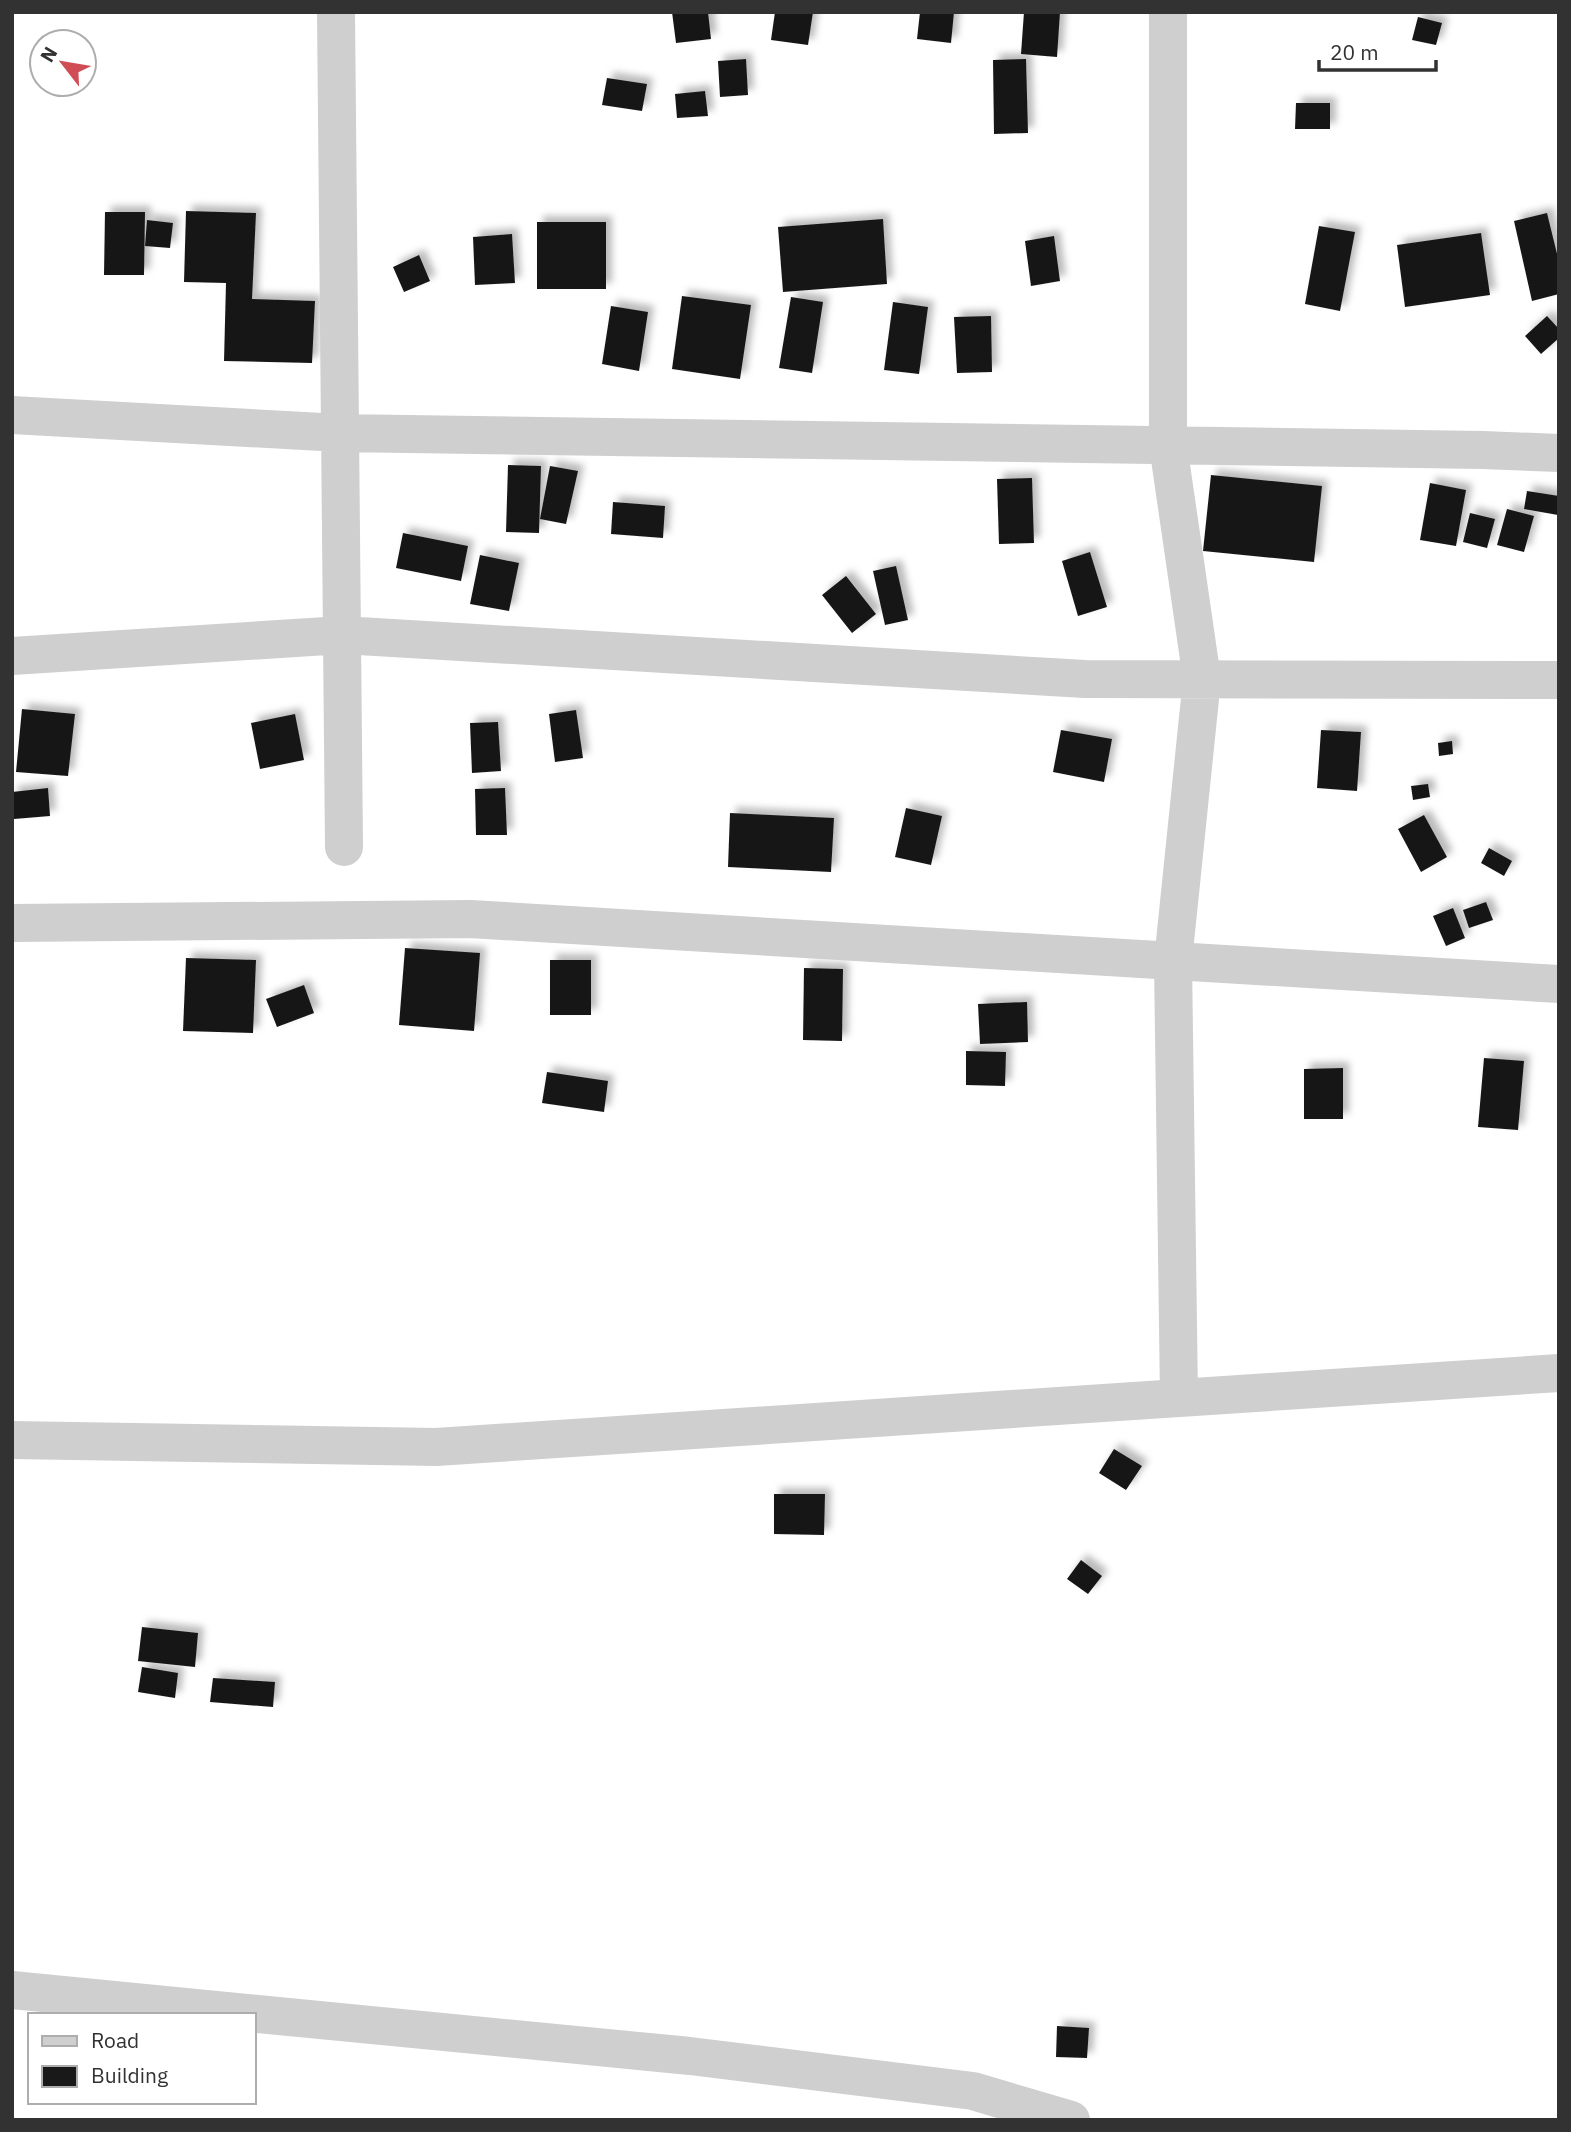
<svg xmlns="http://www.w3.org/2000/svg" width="1571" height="2132" viewBox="0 0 1571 2132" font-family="'IBM Plex Sans',sans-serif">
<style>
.building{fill:#191919;filter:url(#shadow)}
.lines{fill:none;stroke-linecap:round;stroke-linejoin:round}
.minor{stroke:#cfcfcf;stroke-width:38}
</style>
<defs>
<filter id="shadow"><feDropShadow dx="6" dy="-6" stdDeviation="3.5" flood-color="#0004"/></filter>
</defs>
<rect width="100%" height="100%" fill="#fff"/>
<path class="building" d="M672,12h36l3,27 -35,4z
M775,12h38l-5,33 -37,-5z
M920,12h34l-3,31 -34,-4z
M1024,12h36l-3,45 -36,-3z
M1418,17l24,6 -6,22 -24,-5z
M746,59l2,36 -28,2 -2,-36z
M1026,59l2,74 -34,1 -1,-74z
M607,78l40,6 -5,27 -40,-6z
M705,91l3,25 -31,2 -2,-24z
M1296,103h34v26h-35z
M186,211l70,2 -4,86 63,2 -3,62 -88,-2 2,-78 -42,-1z
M105,212h40l-1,63h-40z
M1547,213l12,49v32l-27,7 -18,-80z
M883,219l4,65 -104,8 -5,-65z
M147,220l26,3 -3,25 -25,-2z
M537,222h69v67h-69z
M1319,226l36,6 -15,79 -35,-7z
M1481,233l9,62 -85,12 -8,-62z
M512,234l3,49 -40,2 -2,-48z
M1054,236l6,45 -29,5 -6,-45z
M419,255l11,26 -26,11 -11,-25z
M682,296l69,9 -11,74 -68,-10z
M791,297l32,5 -11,71 -33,-5z
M893,302l35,5 -9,67 -35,-4z
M611,306l37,6 -9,59 -37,-7z
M991,316l1,56 -35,1 -3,-56z
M1547,316l12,13v9l-18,16 -16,-18z
M508,465l33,1 -2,67 -33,-1z
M550,466l28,5 -12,53 -26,-5z
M1211,475l111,11 -8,76 -111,-11z
M1032,478l2,65 -35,1 -2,-65z
M1430,483l36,7 -10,56 -36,-6z
M1527,491l32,5 -1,19 -34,-6z
M613,502l52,4 -2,32 -52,-4z
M1507,509l27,7 -10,36 -27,-7z
M1470,513l25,6 -8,29 -24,-6z
M403,533l65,13 -7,35 -65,-13z
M1090,552l17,55 -29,9 -16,-55z
M480,555l39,8 -10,48 -39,-7z
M896,566l12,54 -23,5 -12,-54z
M846,576l30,38 -24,19 -30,-38z
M22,709l53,5 -7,62 -52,-4z
M576,710l7,48 -28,4 -6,-48z
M295,714l9,46 -44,9 -9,-46z
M498,722l3,49 -29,2 -2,-50z
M1061,730l51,9 -8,43 -51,-10z
M1321,730l40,2 -4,59 -40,-3z
M1452,741l1,13 -14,2 -1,-13z
M1428,784l2,13 -17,3 -2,-14z
M48,788l2,28 -36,3 -2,-27z
M505,788l2,47h-31l-1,-46z
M906,808l36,8 -11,49 -36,-8z
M730,813l104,5 -3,54 -103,-5z
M1424,815l23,42 -26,15 -23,-43z
M1489,848l23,13 -8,15 -23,-13z
M1486,902l7,18 -24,8 -6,-18z
M1453,908l12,30 -19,8 -13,-30z
M405,948l75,5 -6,78 -75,-6z
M186,958l70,2 -3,73 -70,-2z
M550,960h41v55h-41z
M804,968l39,1 -1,72 -39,-1z
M304,985l10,28 -37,14 -11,-28z
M1027,1002l1,40 -48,2 -2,-40z
M966,1051l40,1 -1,34 -39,-1z
M1484,1058l40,3 -6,69 -40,-3z
M1343,1068v51h-39v-50z
M547,1072l61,9 -4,31 -62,-9z
M1114,1449l28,17 -16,24 -27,-17z
M774,1494h51l-1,41 -50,-1z
M1081,1560l21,16 -14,18 -21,-15z
M142,1627l56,6 -3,34 -57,-6z
M142,1667l36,6 -3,25 -37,-6z
M213,1678l62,4 -2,25 -63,-5z
M1057,2026l32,2 -2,30 -31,-1z"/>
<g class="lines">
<path class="minor" d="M336,12l8,835
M1168,12v433l34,234 -29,282 6,437
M12,415l328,18 1143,17 76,3
M12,656l330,-21 743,44 474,1
M12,923l458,-4 1089,65
M12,1440l424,7 1123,-74
M12,1990l678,66 283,35 98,29"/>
</g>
<rect width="1571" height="2132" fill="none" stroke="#323232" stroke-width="28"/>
<rect x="28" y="2013" width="228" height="91" fill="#ffffff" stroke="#adadad" stroke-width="2"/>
<rect x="42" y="2036" width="35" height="10" fill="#cfcfcf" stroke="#adadad" stroke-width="2"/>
<text x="91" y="2048" font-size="21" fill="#323232">Road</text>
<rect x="42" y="2066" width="35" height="21" fill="#191919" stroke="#adadad" stroke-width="2"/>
<text x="91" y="2083" font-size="21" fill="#323232">Building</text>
<g transform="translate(63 63) rotate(301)"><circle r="33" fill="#ffffff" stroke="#adadad" stroke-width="2"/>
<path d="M0-5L12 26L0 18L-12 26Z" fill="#d04d55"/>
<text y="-10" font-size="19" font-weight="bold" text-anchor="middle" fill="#323232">N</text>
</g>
<path d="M1319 60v10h117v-10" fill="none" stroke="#323232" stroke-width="3.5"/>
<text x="1330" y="60" font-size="21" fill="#323232" stroke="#ffffff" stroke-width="5" paint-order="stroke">20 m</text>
</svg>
